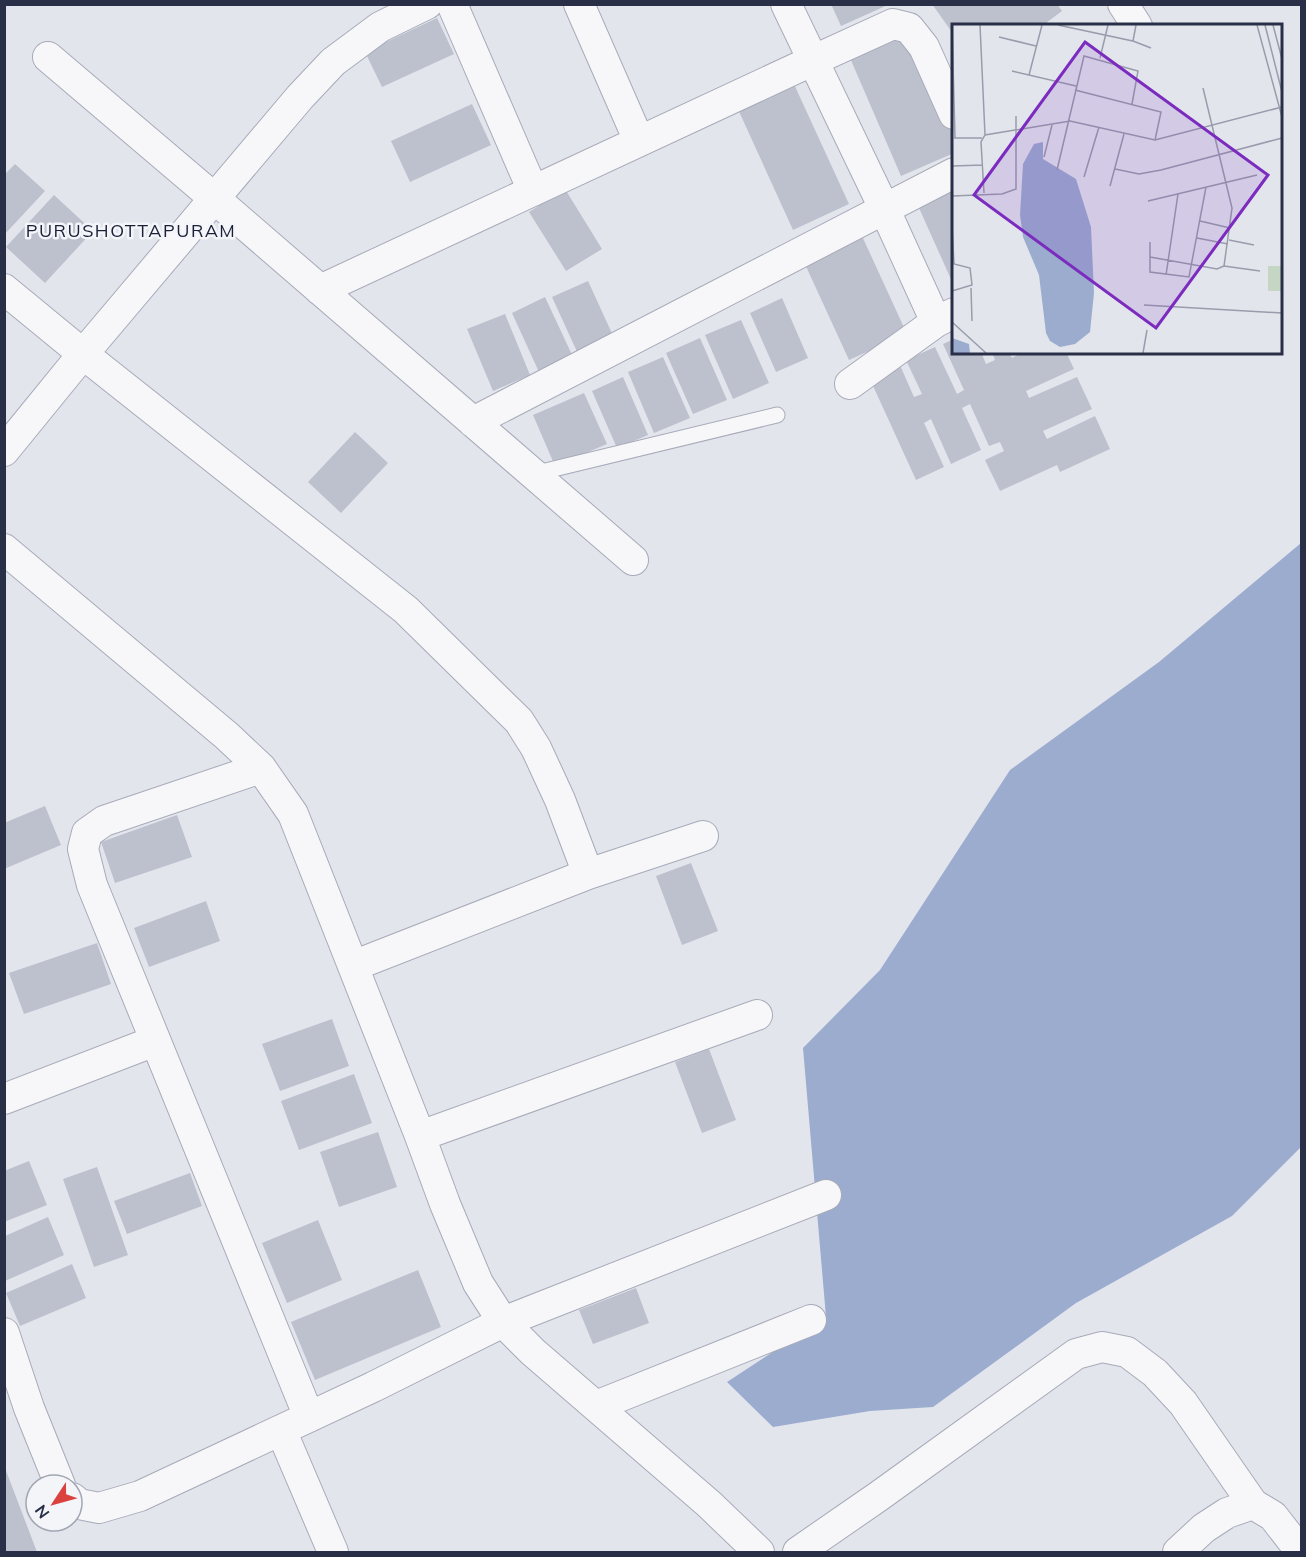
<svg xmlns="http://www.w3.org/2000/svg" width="1306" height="1557" viewBox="0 0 1306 1557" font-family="Mulish,sans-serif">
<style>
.water{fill:#9baccf}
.building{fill:#bdc0cd}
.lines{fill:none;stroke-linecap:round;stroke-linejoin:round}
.lane-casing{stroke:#a7abb8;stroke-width:17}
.street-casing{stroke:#a7abb8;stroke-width:32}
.lane{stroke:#f7f7fa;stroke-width:15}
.street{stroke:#f7f7fa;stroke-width:30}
.labels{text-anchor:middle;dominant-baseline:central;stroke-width:5;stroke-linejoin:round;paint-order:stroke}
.neighbourhood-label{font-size:18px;letter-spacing:1.5px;fill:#1b2038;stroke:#f3f5f9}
.inset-road{fill:none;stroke:#999cab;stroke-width:1.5}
.view{fill:#7b2cbf;fill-opacity:0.15;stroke:#7b2cbf;stroke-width:3}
.inset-edge{fill:none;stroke:#292f47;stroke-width:3}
</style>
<rect width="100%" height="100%" fill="#e3e5ed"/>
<path class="water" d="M1301,543v604l-69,69 -156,87 -143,104 -63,4 -97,16 -46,-45 99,-65 -23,-269 77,-78 130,-200 149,-108z"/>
<path class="building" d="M831,4h59l-49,22z
M932,4h125l5,7 -20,15h-88v9z
M437,18l17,36 -72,33 -17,-35z
M908,32l46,103v18l-53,23 -51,-118z
M793,82l56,122 -56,26 -56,-123z
M472,104l19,41 -81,37 -19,-41z
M15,164l30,27 -41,44v-60z
M954,182v104l-39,-87z
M565,189l37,60 -36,22 -37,-59z
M54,195l39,36 -48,52 -39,-36z
M862,236l45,98 -58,26 -45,-98z
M588,281l27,59 -36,16 -27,-59z
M545,297l28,60 -34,15 -27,-59z
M782,298l26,60 -32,14 -26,-59z
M505,314l25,61 -37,16 -26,-62z
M741,320l28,63 -36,16 -28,-64z
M700,338l27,62 -34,14 -27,-61z
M954,339v13h27l5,12 9,-4 -3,-8h17l3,6 11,-6h43l8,17 -48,22 3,7 48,-21 15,32 -49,22 4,8 48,-23 15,33 -50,23 -3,-7 -57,26 -15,-31 19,-9 -4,-9 -11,4 -19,-42 -8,4 19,42 -30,14 -20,-45 -7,4 20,44 -28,13 -47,-103 30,-14 15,34 8,-3 -16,-34 29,-13 22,47 7,-4 -21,-46z
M663,357l27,61 -36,15 -26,-61z
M623,377l25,58 -31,13 -25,-57z
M584,393l23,51 -52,22 -22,-51z
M355,432l33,31 -47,50 -33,-31z
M45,806l16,39 -57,24v-46z
M177,815l15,42 -77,26 -14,-41z
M691,863l27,68 -36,14 -26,-69z
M206,901l14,40 -71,26 -15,-39z
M97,943l14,41 -87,30 -15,-41z
M332,1019l17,47 -69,25 -18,-47z
M709,1049l27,71 -34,13 -27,-71z
M354,1074l18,49 -73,27 -18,-49z
M378,1132l19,55 -58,20 -19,-55z
M29,1161l18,44 -43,17v-51z
M97,1167l31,88 -34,12 -31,-88z
M190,1173l12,33 -75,28 -13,-33z
M48,1217l16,38 -59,26v-45z
M318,1220l24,60 -55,23 -25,-60z
M72,1264l14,34 -66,28 -14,-33z
M418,1270l23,57 -126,53 -24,-58z
M636,1288l13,35 -56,21 -14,-34z
M4,1468h1l32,84h-33z"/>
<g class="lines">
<g class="lane-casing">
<path id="lane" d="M533,474l244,-59"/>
</g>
<g class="street-casing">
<path id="street" d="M452,4l81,187
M579,4l60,137
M786,4l98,204 52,114
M1123,4l14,22
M48,57l166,141 419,362
M4,289l79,65 323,256 113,111 17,27 24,52 28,74
M320,290l494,-230 79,-36 16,4 15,19 30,67
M850,384l86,-62 18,-9
M473,422l481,-249
M4,451l79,-97 217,-257 33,-35 47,-35 47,-23
M4,549l223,187 34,32 32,46 127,322 25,68 33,79 25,39 30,30 176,152 50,48
M261,768l-157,53 -17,12 -4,16 9,36 217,532
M353,966l235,-92 115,-38
M4,1099l151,-58
M420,1136l337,-121
M4,1333l25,75 31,77
M596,1406l215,-86
M281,1430l52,122
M72,1498l7,6 20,4 41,-12 233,-109 130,-65 323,-127
M798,1552l81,-56 197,-142 26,-7 25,5 28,21 28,30 70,101 20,12 28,36
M1178,1552l26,-24 23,-15 26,-9"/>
</g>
<use href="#lane" class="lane"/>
<use href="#street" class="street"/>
</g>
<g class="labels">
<g class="neighbourhood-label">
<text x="131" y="230">PURUSHOTTAPURAM</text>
</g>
</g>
<g transform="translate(952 24)">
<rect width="330" height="330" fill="#e3e5ed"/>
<path d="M316,242h14v25h-14z" fill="#c5d7c4"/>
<path d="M91,118v17l33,20 15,48 3,66 -4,39 -15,12 -15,3 -10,-6 -4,-8 -7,-58 -16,-38 -3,-22 3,-51 11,-20zM0,314l17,6 1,9h-18z" fill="#9baccf"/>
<path class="inset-road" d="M0,1l3,113M28,1l5,110M106,1l75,16 3,-16M305,1l25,92M313,1l17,67M321,1l9,34M47,13l37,9M181,17l18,7M148,34l8,-33M60,47l64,15M77,51l13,-50M123,66l86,22 -6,28M2,114h28M92,133l8,-32M0,142l31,-1M163,145l24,5 22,-4 121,-32M105,146l27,-114 54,15 -6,33M132,153l15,-50M158,162l14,-52M32,169l-3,-51 4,-7 85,-14 85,19 127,-33M0,172l50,-2 14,-5v-73M196,177l109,-26M248,197l30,7M0,203l2,37 16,4 2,17 -20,6M245,214l31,6M277,216l25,5M198,218v30l39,5 17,-90M198,233l67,12 7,-3 8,-58 -29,-120M272,242l36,5M214,251l12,-81M19,264l1,33M192,281l138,8M0,298l34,31M191,329l4,-23"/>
<path class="view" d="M133,18l183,133 -112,153 -182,-133z"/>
<rect width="330" height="330" class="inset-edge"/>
</g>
<rect width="1306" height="1557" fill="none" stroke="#292f47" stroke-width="12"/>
<g transform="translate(54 1503) rotate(234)"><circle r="28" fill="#f3f5f9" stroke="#a2a6b2" stroke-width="1.5"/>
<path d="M0-4.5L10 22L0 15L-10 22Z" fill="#db413e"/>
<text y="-9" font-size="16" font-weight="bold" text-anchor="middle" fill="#292f47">N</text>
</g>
</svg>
